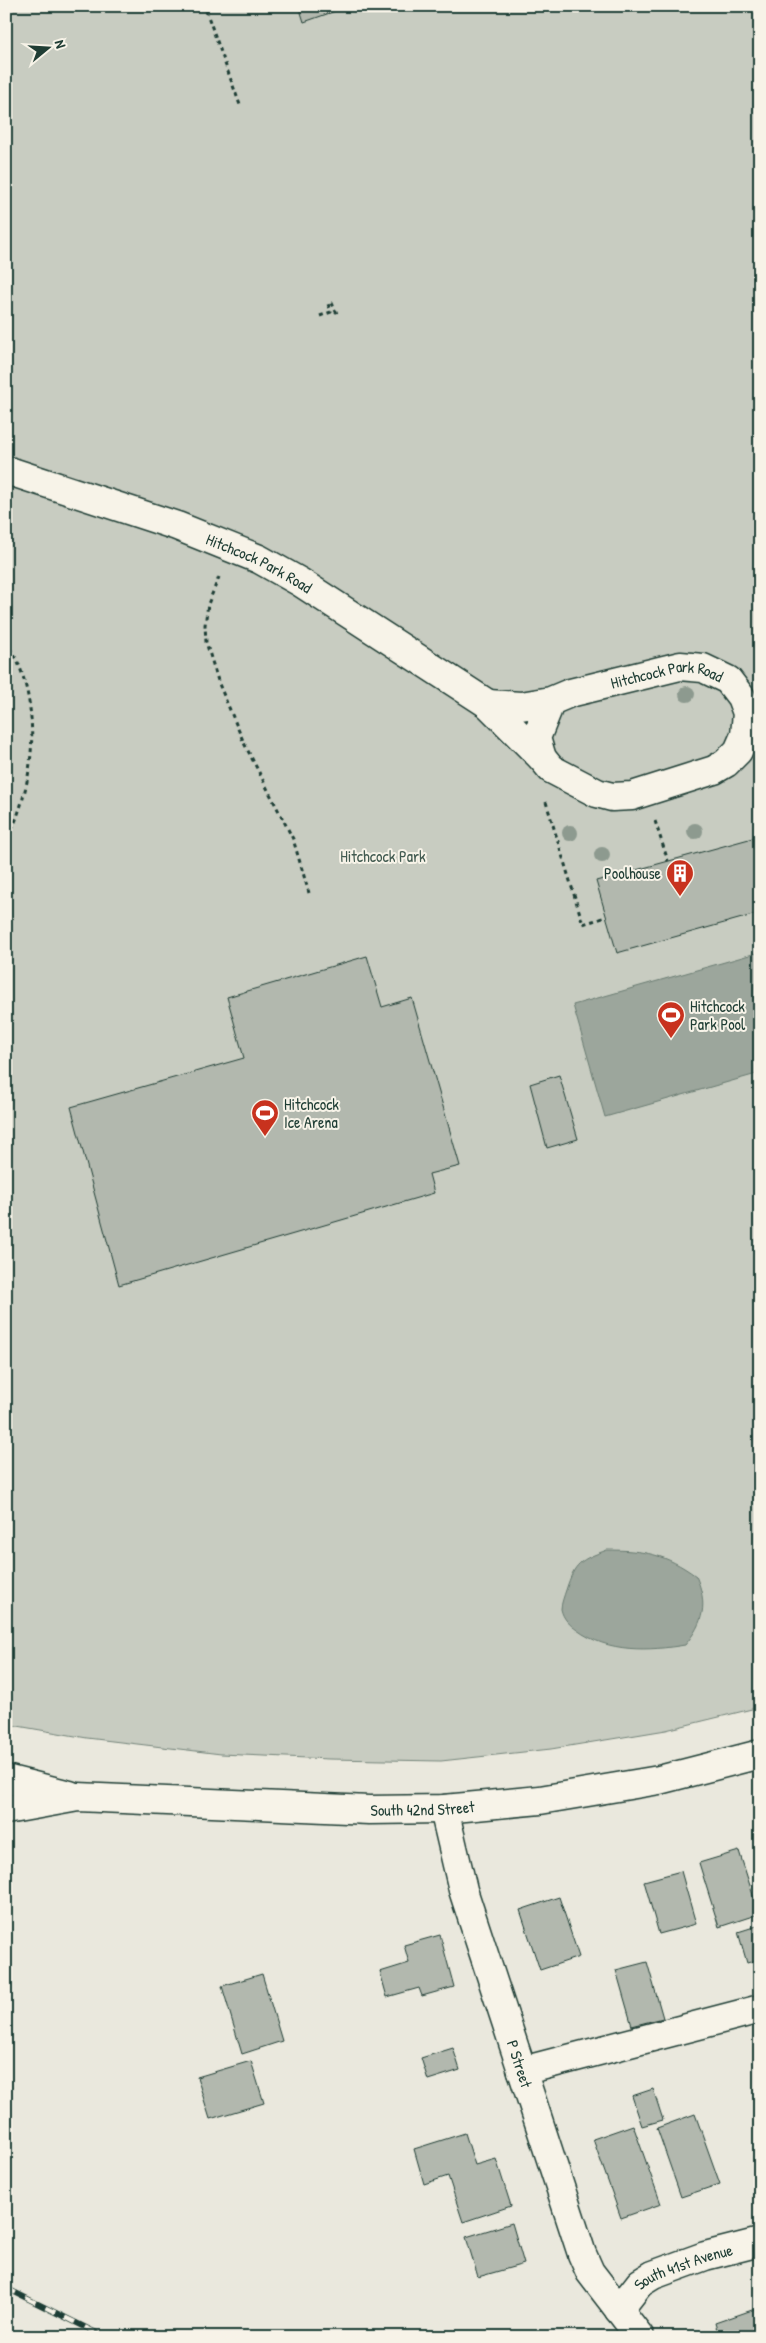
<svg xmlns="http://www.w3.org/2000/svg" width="766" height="2343" viewBox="0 0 766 2343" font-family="'Patrick Hand',sans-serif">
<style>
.green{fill:#c8ccc1;stroke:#74847a}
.water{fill:#9ca69c;stroke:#6a7c72}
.building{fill:#b2b8ae;stroke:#1f3d34}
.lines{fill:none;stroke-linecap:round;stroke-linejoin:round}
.minor-casing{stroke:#1f3d34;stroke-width:31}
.major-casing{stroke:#1f3d34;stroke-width:31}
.path{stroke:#1f3d34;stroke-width:3;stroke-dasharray:4 4;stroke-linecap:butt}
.minor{stroke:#f7f3e8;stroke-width:28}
.major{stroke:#f7f3e8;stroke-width:28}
.rail-casing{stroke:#1f3d34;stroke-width:5.5}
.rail{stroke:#f7f3e8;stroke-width:4;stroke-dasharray:11;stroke-linecap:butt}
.tree{fill:#8d9a8f}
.labels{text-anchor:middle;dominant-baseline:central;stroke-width:4;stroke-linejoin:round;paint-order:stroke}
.street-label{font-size:16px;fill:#1f3d34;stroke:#f7f3e8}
.park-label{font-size:16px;fill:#415a50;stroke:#f7f3e8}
.poi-label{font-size:16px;fill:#1f3d34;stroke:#f7f3e8;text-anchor:start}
</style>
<rect width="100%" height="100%" fill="#eae8dd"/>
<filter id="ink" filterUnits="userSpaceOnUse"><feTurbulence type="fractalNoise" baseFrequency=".02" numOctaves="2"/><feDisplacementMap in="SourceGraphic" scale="10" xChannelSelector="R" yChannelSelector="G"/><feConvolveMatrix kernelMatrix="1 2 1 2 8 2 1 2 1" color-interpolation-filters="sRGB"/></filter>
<g filter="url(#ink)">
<path class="green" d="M6,6h754v1701l-94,23 -115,19 -110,12 -112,-2 -108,-5 -134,-16 -81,-14z"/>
<path class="water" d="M760,952v121l-155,44 -32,-112z
M607,1550c36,0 59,4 89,26 12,28 8,46 -11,69 -36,6 -77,8 -108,-15 -7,-5 -14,-11 -16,-21 0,-5 3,-13 5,-19 9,-28 14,-30 41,-40z"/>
<path class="building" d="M299,6h51l-46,16z
M760,836v77l-143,40 -21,-72z
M367,956l15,51 30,-9 48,168 -31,8 5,19 -315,92 -48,-178 173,-49 -17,-61z
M559,1075l19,64 -31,9 -17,-64z
M739,1851l20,63 -40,13 -20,-64z
M681,1871l15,53 -37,10 -15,-53z
M559,1897l20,60 -39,13 -20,-60z
M760,1925v34l-13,4 -9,-31z
M440,1935l14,52 -32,9 -3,-8 -32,9 -7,-25 29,-9 -5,-18z
M647,1962l16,56 -31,8 -16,-56z
M262,1974l20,67 -40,13 -20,-68z
M453,2048l7,22 -32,10 -7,-22z
M251,2061l13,42 -54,16 -13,-42z
M653,2089l10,31 -21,6 -10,-30z
M695,2114l25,70 -39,13 -24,-69z
M633,2125l28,79 -40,14 -28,-79z
M465,2133l10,32 21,-6 15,47 -48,16 -15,-46 -24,8 -10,-35z
M512,2223l12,41 -46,13 -12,-40z
M755,2309l5,13v15h-41l-4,-14z"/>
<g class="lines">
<g class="minor-casing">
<g id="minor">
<path id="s1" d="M6,470l171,56 82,33 41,23 188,122 54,54"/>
<path id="s2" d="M488,704l33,2 30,-5 19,-8 110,-27 23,2 25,12 13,17 6,16 -2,22 -7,16 -12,12 -12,7 -82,26 -20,1 -15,-4 -46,-24 -9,-11 -6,-20 15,-37"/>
<path id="s3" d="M444,1809l19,81 119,364 8,18 50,65"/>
<path d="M522,2071l238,-62"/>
<path id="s4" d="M619,2310l21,-27 13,-8 52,-19 55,-14"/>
</g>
</g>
<g class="major-casing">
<g id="major">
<path d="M6,1779l64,16"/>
<path id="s5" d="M6,1810l72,-13 291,13 75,-1 96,-9 119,-20 101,-26"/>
</g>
</g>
<path class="path" d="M210,6l-5,2 35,97
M320,316l11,-4 -3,-8 4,-1 4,9 5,-2
M6,521l5,-16
M219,577l-11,27 -3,21 1,17 13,42 25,59 49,96 16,54
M6,641c4,8 10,16 13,24 22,56 14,124 -13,177
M546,802l37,122 23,-7
M655,821l13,40"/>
<use href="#minor" class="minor"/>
<use href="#major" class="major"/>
<g class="rail-casing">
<path id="rail" d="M6,2288l99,49"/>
</g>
<use href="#rail" class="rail"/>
</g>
<g class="tree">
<circle cx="687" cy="694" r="8"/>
<circle cx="695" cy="831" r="8"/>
<circle cx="570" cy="833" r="8"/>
<circle cx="602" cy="855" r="8"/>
</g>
</g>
<defs>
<g id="building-pin" transform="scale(1.4375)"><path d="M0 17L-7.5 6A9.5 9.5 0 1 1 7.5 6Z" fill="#c8321e" stroke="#f7f3e8"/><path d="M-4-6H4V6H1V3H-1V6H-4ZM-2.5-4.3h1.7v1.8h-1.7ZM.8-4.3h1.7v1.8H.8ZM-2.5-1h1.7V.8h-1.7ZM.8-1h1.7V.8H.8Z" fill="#fff"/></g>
<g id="stadium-pin" transform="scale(1.4375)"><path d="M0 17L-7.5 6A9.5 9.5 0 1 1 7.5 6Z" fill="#c8321e" stroke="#f7f3e8"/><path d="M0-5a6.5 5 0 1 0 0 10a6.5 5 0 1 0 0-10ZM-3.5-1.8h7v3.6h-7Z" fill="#fff"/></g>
</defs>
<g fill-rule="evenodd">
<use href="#building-pin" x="680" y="873"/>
<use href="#stadium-pin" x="671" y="1015"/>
<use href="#stadium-pin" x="265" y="1113"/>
</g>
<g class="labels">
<g class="street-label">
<text stroke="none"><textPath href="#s1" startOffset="270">Hitchcock Park Road</textPath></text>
<text stroke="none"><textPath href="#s2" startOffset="184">Hitchcock Park Road</textPath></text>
<text stroke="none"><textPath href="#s5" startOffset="418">South 42nd Street</textPath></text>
<text stroke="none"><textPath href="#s3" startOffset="266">P Street</textPath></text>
<text stroke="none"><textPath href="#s4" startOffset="81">South 41st Avenue</textPath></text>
</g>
<g class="park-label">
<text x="383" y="856">Hitchcock Park</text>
</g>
<g class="poi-label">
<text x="661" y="873" text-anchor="end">Poolhouse</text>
<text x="690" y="1006">Hitchcock<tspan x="690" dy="18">Park Pool</tspan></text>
<text x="284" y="1104">Hitchcock<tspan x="284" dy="18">Ice Arena</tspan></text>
</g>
</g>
<rect width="766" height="2343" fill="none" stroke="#f7f3e8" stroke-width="25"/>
<rect x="12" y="12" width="741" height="2318" fill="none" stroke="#1f3d34" stroke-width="2" filter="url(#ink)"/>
<g transform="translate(48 48) rotate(72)" stroke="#f7f3e8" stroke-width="4" paint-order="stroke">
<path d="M0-4L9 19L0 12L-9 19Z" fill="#1f3d34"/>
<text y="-8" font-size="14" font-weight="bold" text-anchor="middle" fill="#1f3d34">N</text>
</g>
</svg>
